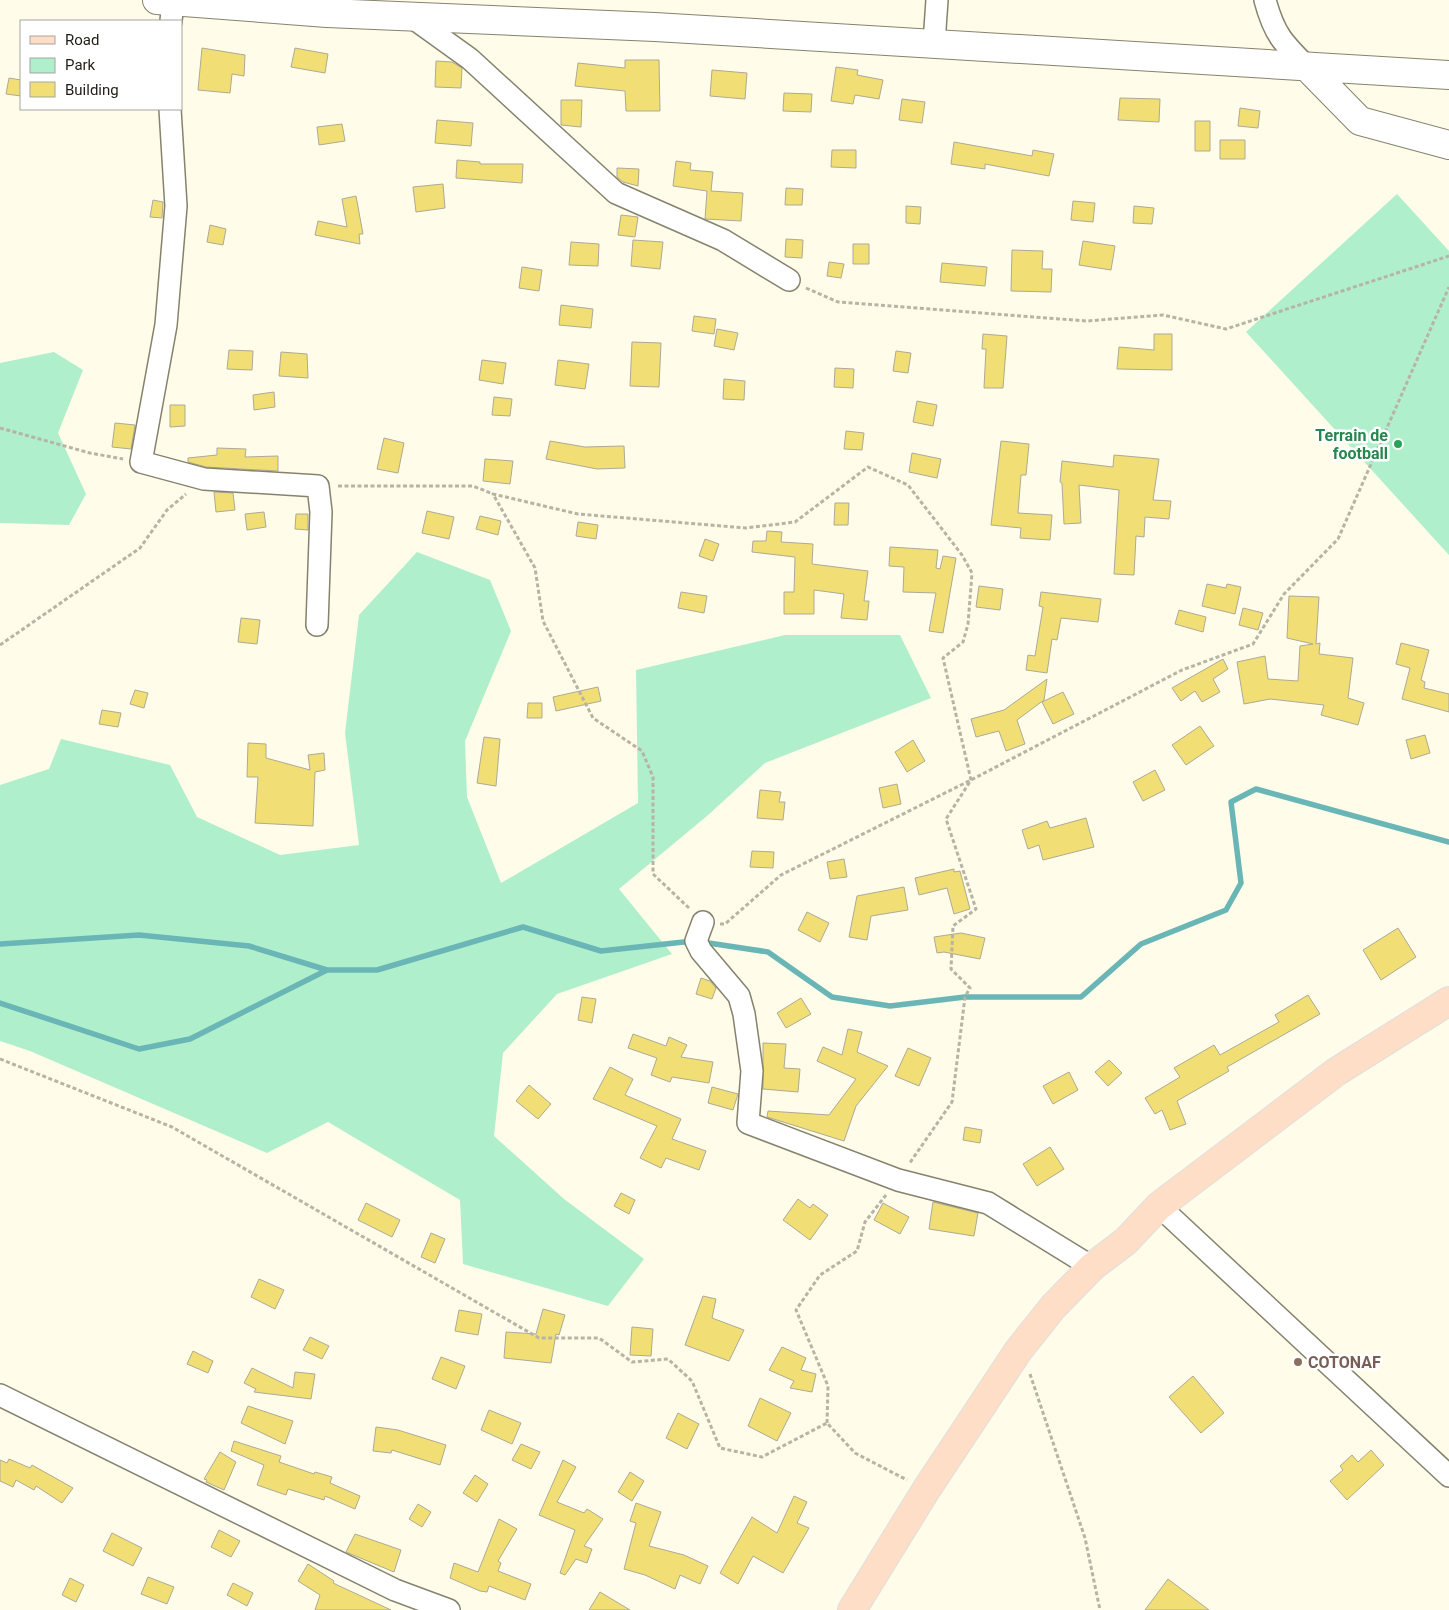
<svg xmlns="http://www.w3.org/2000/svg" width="1449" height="1610" viewBox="0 0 1449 1610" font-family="Roboto,sans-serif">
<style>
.green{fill:#afefcc}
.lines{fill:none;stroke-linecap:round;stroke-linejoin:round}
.stream{stroke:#6ab6b6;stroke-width:5.5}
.building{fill:#f1df76;stroke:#adaa95}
.street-casing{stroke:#85826d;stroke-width:24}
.secondary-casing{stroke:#85826d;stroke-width:30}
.primary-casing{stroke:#e0dfde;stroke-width:30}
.path{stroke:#b7b4a5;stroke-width:3;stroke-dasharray:4 2.5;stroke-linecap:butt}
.street{stroke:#fff;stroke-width:21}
.secondary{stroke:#fff;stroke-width:28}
.primary{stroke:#fedec6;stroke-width:28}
.leisure-dot{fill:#2e9e5b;stroke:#fff;stroke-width:2}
.education-dot{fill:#8d6e63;stroke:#fff;stroke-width:2}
.labels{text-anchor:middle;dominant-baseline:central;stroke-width:5;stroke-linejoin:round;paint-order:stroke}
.leisure-label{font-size:16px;font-weight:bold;fill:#27864d;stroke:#fff;text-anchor:end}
.education-label{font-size:16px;font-weight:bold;fill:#785e54;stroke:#fff;text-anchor:start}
</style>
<rect width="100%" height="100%" fill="#fffcea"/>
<path class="green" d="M1397,194l52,57v304l-203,-223z
M54,352l29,18 -25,63 28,61 -17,31 -69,-2v-160z
M417,552l73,28 21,51 -46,110 2,56 34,86 137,-80 -2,-133 149,-35h115l31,63 -166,65 -58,53 -88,73 53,65 -115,40 -54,59 -9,83 70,63 80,60 -36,47 -145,-42 -3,-64 -132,-78 -61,31 -237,-102 -30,-10v-256l49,-16 12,-30 109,26 27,52 83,38 79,-10 -14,-112 14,-118z"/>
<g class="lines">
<path class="stream" d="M702,942l66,10 64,45 58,9 75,-9h116l60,-53 85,-34 15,-27 -10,-81 25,-13 193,53
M0,944l139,-9 110,11 78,24
M0,1003l139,46 51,-10 137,-69h50l146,-43 78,24 92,-10"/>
</g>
<path class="building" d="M202,48l43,7 -1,21 -12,-2 -2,19 -32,-3z
M295,48l33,6 -3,19 -34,-6z
M625,60h34l1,51h-34l-1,-20 -50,-5 3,-23 47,5z
M436,61l16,1 10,6 -1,20 -26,-1z
M836,67l22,3 -1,5 26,5 -4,19 -24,-4 -2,9 -22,-3z
M712,70l35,3 -2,26 -35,-3z
M9,78l12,2v16l-15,-2z
M784,93l28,1 -1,18 -28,-1z
M1120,98l40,1 -1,23 -41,-2z
M902,99l23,3 -3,21 -23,-3z
M561,100h21l-1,27 -20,-2z
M1240,108l20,3 -2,17 -20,-2z
M437,120l36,3 -2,23 -36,-3z
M1195,121h15v30h-15z
M342,124l3,17 -26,4 -2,-18z
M1220,140h25v19h-25z
M954,142l78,14 1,-6 21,4 -5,22 -64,-12v5l-34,-5z
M832,150h24v18l-25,-1z
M457,160l23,2v2h43l-1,19 -66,-5z
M676,161l15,2 -1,7 23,2 -2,19 32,2 -2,28 -36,-2 2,-28 -34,-5z
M617,168l22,1 -1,17 -15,-4 -6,-5z
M443,184l2,24 -29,4 -3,-25z
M786,188l17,1 -1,16h-17z
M356,196l7,38h-4l1,10 -45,-9 3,-14 29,6 -5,-28z
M153,200l10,2 -1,16 -12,-1z
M1073,201l22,2 -2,19 -22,-2z
M906,206l15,1 -1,17 -14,-1z
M1134,206l20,2 -2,16 -19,-1z
M621,215l17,2 -3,20 -17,-2z
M210,225l16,4 -3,16 -16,-3z
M786,239l17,1 -1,18 -17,-1z
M633,240l30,2 -3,27 -29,-3z
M1083,241l32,5 -4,24 -32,-5z
M571,242l28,2 -1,22 -29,-1z
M853,244h16v20h-16z
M1012,250l31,1 -1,18h10l-1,23 -40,-1z
M829,262l15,2 -3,14 -14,-2z
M942,263l45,4 -2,19 -45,-4z
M522,267l20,3 -3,21 -20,-3z
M561,305l32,4 -2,19 -32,-3z
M694,316l22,3 -2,15 -22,-3z
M717,329l21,4 -4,17 -20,-4z
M983,334l24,2 -4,52h-19l2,-39h-4z
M1154,334h18v36l-55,-1 2,-22 35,3z
M632,342l29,1 -2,44 -29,-1z
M229,350l24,1 -1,19 -25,-1z
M896,351l15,2 -3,20 -15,-2z
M281,352l26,2 1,24 -29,-2z
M482,360l24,3 -3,21 -24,-4z
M558,360l31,4 -4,25 -30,-4z
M835,368l19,1 -1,19 -19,-1z
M724,379l21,2 -1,19 -21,-1z
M274,392l1,15 -21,3 -1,-15z
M494,397l18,2 -2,17 -18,-1z
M917,401l20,4 -4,21 -20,-4z
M170,405h15v21l-15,1z
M115,423l20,2 -4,24 -19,-2z
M846,431l18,2 -2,17 -18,-1z
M384,438l20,5 -6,30 -21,-4z
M550,441l35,6 39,-1 1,22 -28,1 -51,-10z
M1001,441l28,3 -3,31h-5l-3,38 34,2 -2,25 -30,-2 1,-10 -30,-3z
M217,448l29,1 -1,8 33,-1v15l-72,-4 -18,-5v-4l29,-3z
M912,453l29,6 -4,19 -28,-6z
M1114,455l45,4 -6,41 18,1 -2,18 -24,-2 -1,20 -8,-1 -2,39 -20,-1 5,-84 -40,-5 2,38 -17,1 -2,-41 -2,-1 2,-21 51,6z
M485,459l28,2 -3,23 -27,-3z
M214,492l19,1 2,17 -19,2z
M835,503h14l-1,22h-14z
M427,511l27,6 -5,22 -27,-6z
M264,512l2,15 -19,3 -2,-16z
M296,514h12v16l-13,-1z
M480,516l21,5 -3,14 -22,-6z
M578,522l20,3 -2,14 -20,-3z
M767,531l15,1 -1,10 32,2 -1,20 56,7 -4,30h5l-2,19 -26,-2 3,-24 -30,-4v24h-30v-22h10l1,-35 -43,-5 1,-11h13z
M705,539l14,5 -6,17 -14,-5z
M890,547l48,3 -2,18 4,1 3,-13 13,2 -13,75 -14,-2 7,-38 -33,-1 1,-25 -15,-1z
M1207,584l19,4 1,-4 14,3 -6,27 -33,-8z
M979,586l24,3 -3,21 -24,-3z
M681,592l26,4 -3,17 -26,-5z
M1041,592l60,7 -3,23 -37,-4 -4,22 -5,-1 -5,34 -21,-3 2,-15 7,1 8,-49 -4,-1z
M1289,596l30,1 -3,47 4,-1 -1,11 34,4 -5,40 16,5 -6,22 -37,-10 3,-10 -54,-6 -26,5 -7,-42 28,-6 3,23 30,2 2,-35 13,-2 -26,-6z
M1243,608l20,5 -5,17 -19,-5z
M1179,610l27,7 -3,15 -28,-8z
M241,618l19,2 -3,24 -19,-2z
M1401,643l28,7 -8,30 4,2 -1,6 25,6v18l-47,-13 8,-31 -14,-4z
M1223,659l5,10 -15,10 7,13 -18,10 -7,-11 -14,10 -9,-13z
M1047,679l-3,21 -27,20 8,24 -19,7 -7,-20 -23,6 -5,-18 33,-9z
M598,687l3,14 -45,10 -3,-14z
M135,690l13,3 -4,15 -14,-4z
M1063,692l11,22 -21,10 -11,-22z
M528,703h14v15h-15z
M102,710l19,3 -3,14 -19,-3z
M1200,726l14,20 -28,19 -14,-20z
M1425,735l5,18 -19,6 -5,-19z
M484,737l16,2 -4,47 -19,-3z
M913,740l12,21 -18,11 -12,-20z
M248,743l18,1v14l44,12 -2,-15 16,-2 1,17 -10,2 -2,54 -58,-3 3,-46h-11z
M1155,770l10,20 -22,11 -10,-19z
M897,784l4,20 -18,4 -4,-20z
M760,790l21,2 -2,10h6l-2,18 -26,-2z
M1086,818l8,29 -51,13 -4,-15 -11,4 -6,-19 25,-9 3,7z
M752,851l22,1 -1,16 -23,-1z
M844,859l3,18 -17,2 -3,-17z
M954,869v3l6,-1 10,38 -16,5 -7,-26 -28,7 -4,-17z
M904,887l4,23 -37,6 -4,24 -18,-3 8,-41z
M807,912l22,11 -9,19 -22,-12z
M1398,928l18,29 -35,23 -18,-30z
M961,933l24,5 -5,21 -36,-7 -7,1 -3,-16z
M701,978l9,3 6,7 -4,11 -16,-5z
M1308,995l12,19 -93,53 2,4 -52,30 9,23 -16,6 -8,-20 -7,4 -10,-16 35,-21 -6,-9 40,-23 6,10 59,-33 -4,-7z
M582,997l14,2 -4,24 -14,-3z
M801,998l10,16 -25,14 -9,-15z
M848,1029l14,3 -5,20 31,14 -32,40 -12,35 -77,-24 1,-6 61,4 27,-36 -39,-18 6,-14 19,8z
M633,1034l33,12 3,-9 18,8 -6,12 32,5 -4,21 -37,-6 -2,5 -19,-7 6,-17 -29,-10z
M763,1043l23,1 -2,24 16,1 -2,23 -35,-3z
M908,1048l23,10 -12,28 -24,-10z
M1109,1060l13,13 -14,13 -13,-14z
M610,1067l23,12 -8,16 56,24 -9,20 34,12 -7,19 -33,-12 -5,10 -21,-10 17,-32 -64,-27z
M1069,1072l9,18 -25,14 -10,-18z
M529,1085l22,19 -13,15 -22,-18z
M712,1087l26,7 -5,16 -25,-7z
M965,1127l17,3 -2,13 -17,-3z
M1050,1147l14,22 -27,17 -14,-22z
M621,1193l14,7 -6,14 -15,-8z
M798,1199l12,9 3,-4 15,11 -18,25 -27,-20z
M933,1202l45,11 -4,23 -45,-7z
M366,1203l34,17 -8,17 -34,-17z
M883,1203l26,14 -9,17 -26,-14z
M431,1233l14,6 -10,24 -14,-6z
M259,1279l25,11 -9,19 -24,-12z
M703,1296l13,3 -4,19 32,12 -15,31 -44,-16z
M543,1309l22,6 -6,20 -3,-1 -5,29 -47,-5 2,-26 30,2z
M459,1310l23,4 -4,21 -23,-4z
M632,1327l21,2 -2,27 -21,-1z
M310,1337l19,9 -7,13 -19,-9z
M782,1347l24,11 -5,12 15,4 -4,18 -22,-4 4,-7 -25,-11z
M193,1351l20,10 -5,12 -21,-9z
M441,1357l24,9 -9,23 -24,-10z
M252,1368l41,20 2,-16 20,2 -4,25 -57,-7 2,-3 -12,-6z
M1193,1376l31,37 -23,20 -32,-36z
M760,1398l31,15 -14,28 -29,-15z
M248,1406l45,15 -8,23 -44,-21z
M489,1410l32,13 -9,21 -31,-14z
M678,1413l21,11 -12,25 -21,-11z
M376,1427l22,3 48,15 -6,20 -48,-15 -1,3 -18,-2z
M234,1441l47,15 -2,6 35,12 1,-2 17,5 -2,6 30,13 -5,13 -30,-13 -1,4 -36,-11 -2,6 -29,-10 7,-20 -33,-14z
M521,1444l19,8 -9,17 -19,-9z
M1371,1450l13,15 -37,35 -17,-19 13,-11 -3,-4 12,-11 6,7z
M220,1452l16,10 -12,28 -18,-8 1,-2 -3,-1z
M9,1459l21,9 2,-3 41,23 -11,15 -26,-17 -2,4 -18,-10 -3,7 -13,-6v-21l7,3z
M563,1460l13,7 -19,35 27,11 3,-4 16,10 -19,27 8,3 -5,14 -11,-4 -11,16 -5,-2 15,-43 -36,-15z
M630,1472l14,9 -12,20 -14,-9z
M475,1475l13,9 -11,18 -14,-9z
M794,1496l13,6 -10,21 12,5 -26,45 -30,-17 -15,28 -18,-11 32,-56 25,16z
M636,1503l25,9 -12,34 35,9 24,11 -8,18 -20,-9 -5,14 -30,-14 -21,-6 12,-46 -6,-2z
M418,1504l13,8 -9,15 -13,-8z
M499,1519l18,10 -19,32 3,2 -3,8 33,13 -6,16 -36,-14 -2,6 -7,-1 -30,-13 4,-15 24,9z
M219,1530l21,11 -9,16 -20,-10z
M112,1533l30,15 -9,18 -30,-15z
M355,1534l46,16 -7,22 -48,-20z
M308,1564l26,17 -1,2 58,27h-76l5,-15 -22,-14z
M148,1577l26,10 -7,17 -26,-10z
M70,1578l14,7 -8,17 -14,-7z
M1168,1579l41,31h-64z
M233,1583l20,10 -6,13 -20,-11z
M600,1592l30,18h-41z"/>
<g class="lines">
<g class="street-casing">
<path id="street" d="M1265,0c9,34 18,43 42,67
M413,18l57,41 146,134 107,47 66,40
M171,21l2,-20
M934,43l3,-43
M170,109l6,97 -10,119 -25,137 63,17 114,7 3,26 -4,113
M703,922l-7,19 5,10 38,45 5,18 8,57 -4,52 150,57 90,23 104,64
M1159,1206l290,270
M0,1395l395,195 54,20"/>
</g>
<g class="secondary-casing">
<path id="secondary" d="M157,0l170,13 328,14 794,48
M1307,67l53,54 89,24"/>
</g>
<g class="primary-casing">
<path id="primary" d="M852,1610l74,-120 92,-139 35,-44 39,-40 34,-26 33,-35 177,-134 113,-71"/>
</g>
<path class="path" d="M806,288l32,14 249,19 76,-6 63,14 223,-73
M0,428l90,25 33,6
M338,486h135l20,8
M0,645l140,-97 27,-38 19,-16
M689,908l-36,-34v-97l-11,-26 -49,-33 -50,-97 -8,-53 -42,-74 85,20 168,14 49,-6 73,-55 40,18 54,70 10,18 -4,51 -5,18 -20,16 28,122 -25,39 30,90 -23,17 -2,43 19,19 -5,9 -13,105 -43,62
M720,924h5l56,-49 190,-95 211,-110 71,-26 31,-50 54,-55 111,-252
M0,1059l172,68 367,211h60l33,24 36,-3 24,22 28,67 42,9 65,-34 28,30 52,27
M1030,1374l55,164 15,72
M827,1423l1,-37 -32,-76 24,-35 37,-24 8,-29 21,-27"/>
<use href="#street" class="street"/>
<use href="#secondary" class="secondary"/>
<use href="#primary" class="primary"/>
</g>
<circle class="leisure-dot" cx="1398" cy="444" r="5"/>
<circle class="education-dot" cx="1298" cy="1362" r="5"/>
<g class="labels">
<g class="leisure-label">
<text x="1388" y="435">Terrain de<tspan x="1388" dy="18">football</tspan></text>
</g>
<g class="education-label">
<text x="1308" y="1362">COTONAF</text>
</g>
</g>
<rect x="20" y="20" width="162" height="90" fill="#ffffff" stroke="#a5a5a1"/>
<rect x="30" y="36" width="25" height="8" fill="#fedec6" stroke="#a5a5a1"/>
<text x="65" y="45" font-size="15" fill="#1f1d15">Road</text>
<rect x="30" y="58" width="25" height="15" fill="#afefcc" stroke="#a5a5a1"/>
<text x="65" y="70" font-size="15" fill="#1f1d15">Park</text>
<rect x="30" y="82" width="25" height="15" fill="#f1df76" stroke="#a5a5a1"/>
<text x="65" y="95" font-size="15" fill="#1f1d15">Building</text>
</svg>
